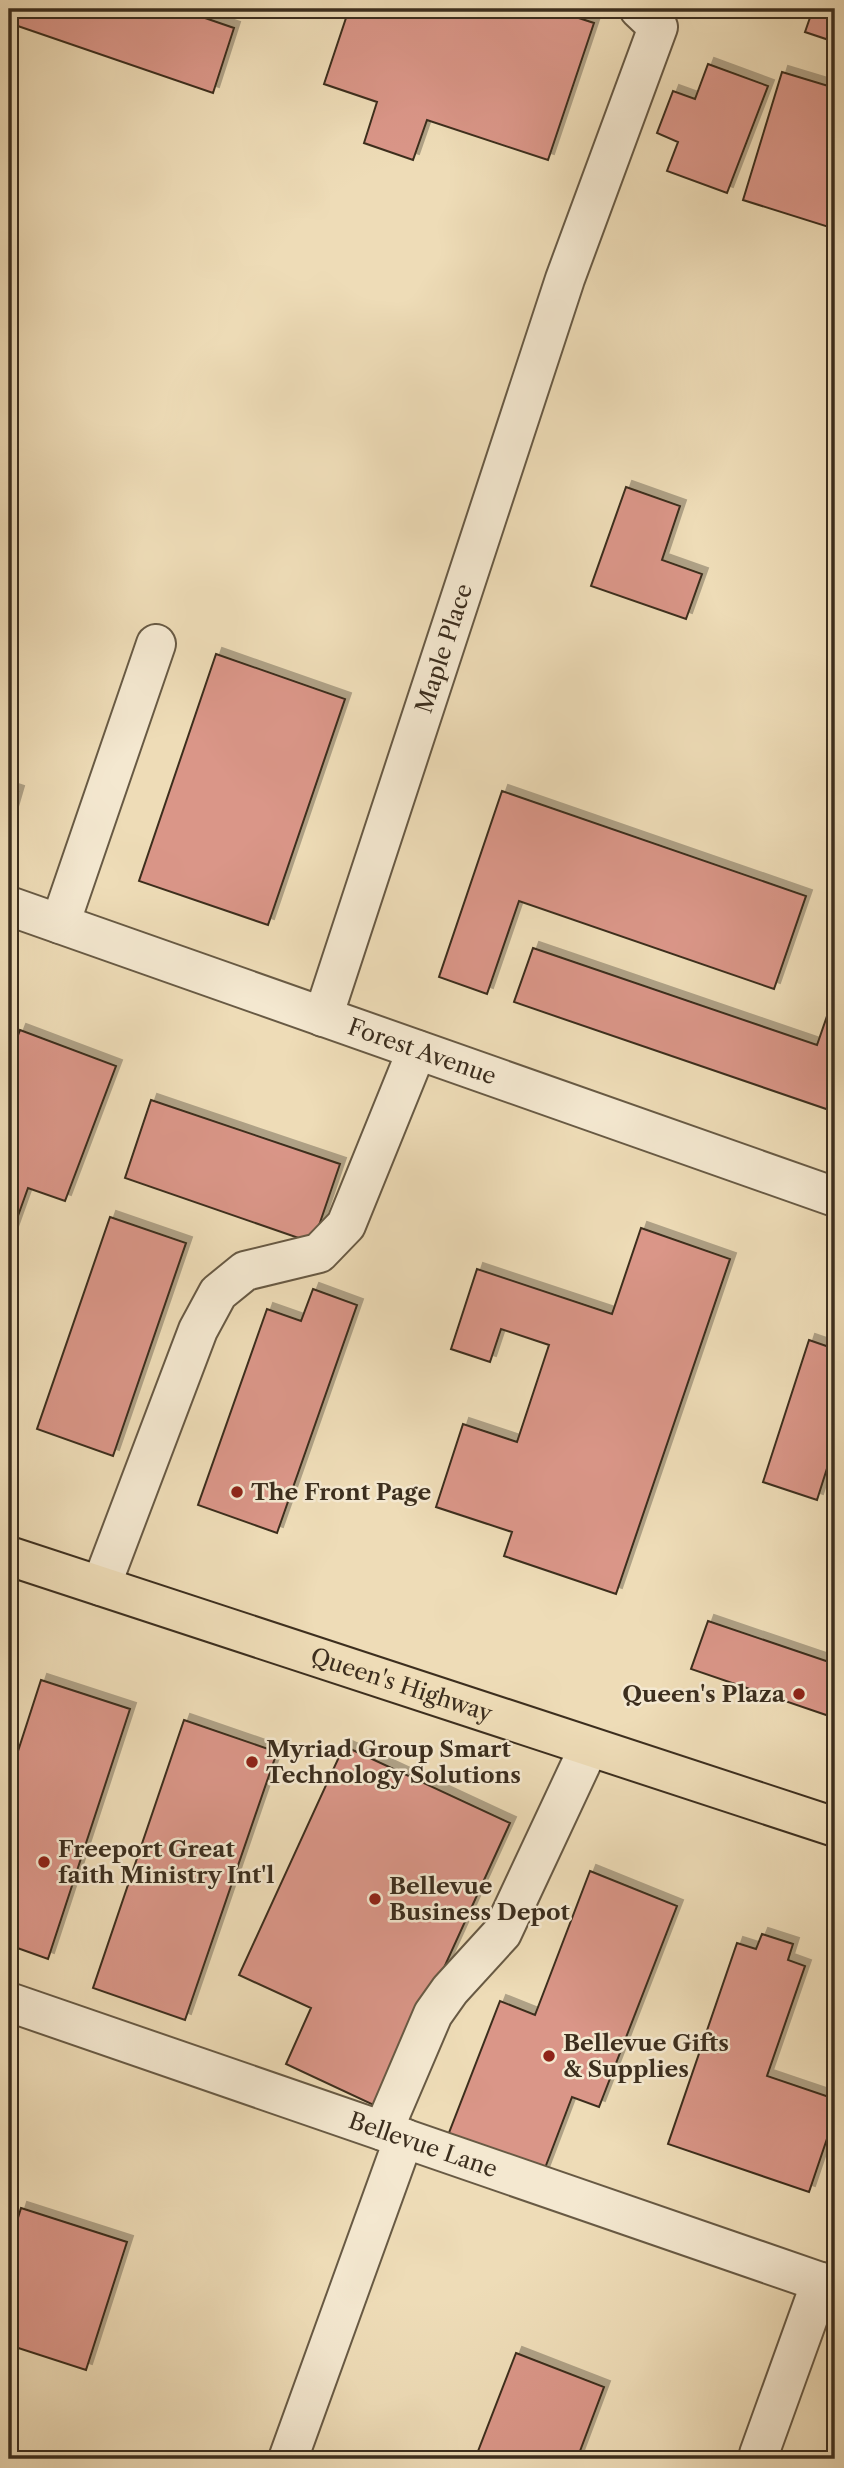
<svg xmlns="http://www.w3.org/2000/svg" width="844" height="2468" viewBox="0 0 844 2468" font-family="'Libre Caslon Text',serif">
<style>
.building{fill:#da9688;stroke:#3c2e1e;stroke-width:2;filter:url(#shadow)}
.lines{fill:none;stroke-linecap:round;stroke-linejoin:round}
.minor-casing{stroke:#685a44;stroke-width:42}
.major-casing{stroke:#3c2e1e;stroke-width:42}
.minor{stroke:#f4e8d0;stroke-width:38}
.major{stroke:#eedcb7;stroke-width:38}
.poi-dot{fill:#8f2418;stroke:#f4e8d0;stroke-width:2.5}
.labels{text-anchor:middle;dominant-baseline:central;stroke-width:5;stroke-linejoin:round;paint-order:stroke}
.street-label{font-size:23px;fill:#3c2e1e;stroke:#f4e8d0}
.poi-label{font-size:23px;font-weight:bold;fill:#3c2e1e;stroke:#f4e8d0;text-anchor:start}
</style>
<defs>
<filter id="shadow"><feDropShadow dx="6" dy="-6" stdDeviation="0" flood-color="#0004"/></filter>
</defs>
<rect width="100%" height="100%" fill="#eedcb7"/>
<filter id="stains"><feTurbulence type="fractalNoise" baseFrequency=".00286" numOctaves="4"/><feColorMatrix values="0 0 0 0 .2 0 0 0 0 .09 0 0 0 0 .02 0 0 0 .5 -.17"/></filter>
<radialGradient id="worn" r=".72"><stop offset=".6" stop-color="#630" stop-opacity="0"/><stop offset="1" stop-color="#630" stop-opacity=".3"/></radialGradient>
<path class="building" d="M9,9h170l55,19 -21,65 -204,-70z
M349,9h202l43,14 -46,137 -121,-40 -14,40 -49,-17 13,-41 -53,-18z
M813,9h22v33l-30,-10z
M708,64l60,22 -41,107 -60,-22 11,-29 -21,-9 16,-42 22,8z
M782,72l53,16v141l-92,-29z
M626,487l54,19 -18,54 40,14 -16,45 -95,-33z
M216,654l129,45 -77,226 -129,-44z
M9,789l9,3 -9,31z
M502,791l304,105 -32,93 -255,-88 -32,93 -48,-17z
M533,948l284,97 18,-52v119l-321,-110z
M20,1030l96,36 -51,135 -37,-13 -19,53v-182z
M151,1100l189,64 -27,79 -188,-65z
M110,1217l76,26 -73,213 -76,-27z
M641,1228l89,31 -114,335 -112,-38 8,-24 -76,-25 27,-83 54,18 32,-97 -48,-16 -11,33 -39,-13 26,-80 135,45z
M313,1289l44,16 -80,228 -79,-28 69,-196 34,12z
M809,1340l26,9v94l-18,57 -54,-18z
M708,1621l127,43v54l-144,-49z
M41,1680l89,29 -82,250 -39,-14v-166z
M184,1720l93,32 -92,268 -92,-32z
M344,1746l166,77 -130,285 -94,-44 25,-56 -72,-33z
M590,1871l87,35 -78,201 -27,-10 -30,79 -95,-38 53,-137 35,14z
M762,1934l31,10 -5,16 17,6 -38,110 68,23v16l-26,77 -141,-48 69,-201 19,6z
M21,2208l106,34 -41,128 -77,-25v-98z
M516,2353l88,34 -27,72h-102z"/>
<g class="lines">
<g class="minor-casing">
<g id="minor">
<path id="s1" d="M9,906l826,291"/>
<path d="M60,924l96,-280"/>
<path id="s2" d="M323,1017l242,-738 93,-252 -19,-18"/>
<path d="M101,1586l97,-256 20,-37 27,-22 74,-18 27,-28 71,-175"/>
<path id="s3" d="M9,2002l826,285"/>
<path d="M383,2131l50,-117 17,-24 52,-57 87,-186"/>
<path d="M759,2454l62,-172"/>
<path d="M288,2459l116,-321"/>
</g>
</g>
<g class="major-casing">
<g id="major">
<path id="s4" d="M9,1556l826,271"/>
</g>
</g>
<use href="#minor" class="minor"/>
<use href="#major" class="major"/>
</g>
<g class="poi-dot">
<circle cx="237" cy="1492" r="7"/>
<circle cx="799" cy="1694" r="7"/>
<circle cx="252" cy="1762" r="7"/>
<circle cx="44" cy="1862" r="7"/>
<circle cx="375" cy="1899" r="7"/>
<circle cx="549" cy="2056" r="7"/>
</g>
<g class="labels">
<g class="street-label">
<text stroke="none"><textPath href="#s2" startOffset="388">Maple Place</textPath></text>
<text stroke="none"><textPath href="#s1" startOffset="438">Forest Avenue</textPath></text>
<text stroke="none"><textPath href="#s4" startOffset="413">Queen's Highway</textPath></text>
<text stroke="none"><textPath href="#s3" startOffset="438">Bellevue Lane</textPath></text>
</g>
<g class="poi-label">
<text x="251" y="1492">The Front Page</text>
<text x="785" y="1694" text-anchor="end">Queen's Plaza</text>
<text x="266" y="1749">Myriad Group Smart<tspan x="266" dy="26">Technology Solutions</tspan></text>
<text x="58" y="1849">Freeport Great<tspan x="58" dy="26">faith Ministry Int'l</tspan></text>
<text x="389" y="1886">Bellevue<tspan x="389" dy="26">Business Depot</tspan></text>
<text x="563" y="2043">Bellevue Gifts<tspan x="563" dy="26">&amp; Supplies</tspan></text>
</g>
</g>
<rect width="844" height="2468" fill="none" stroke="#eedcb7" stroke-width="35"/>
<rect x="10" y="10" width="823" height="2447" fill="none" stroke="#3c2e1e" stroke-width="3.5"/>
<rect x="18" y="18" width="809" height="2433" fill="none" stroke="#3c2e1e" stroke-width="2"/>
<rect width="100%" height="100%" filter="url(#stains)"/>
<rect width="100%" height="100%" fill="url(#worn)"/>
</svg>
